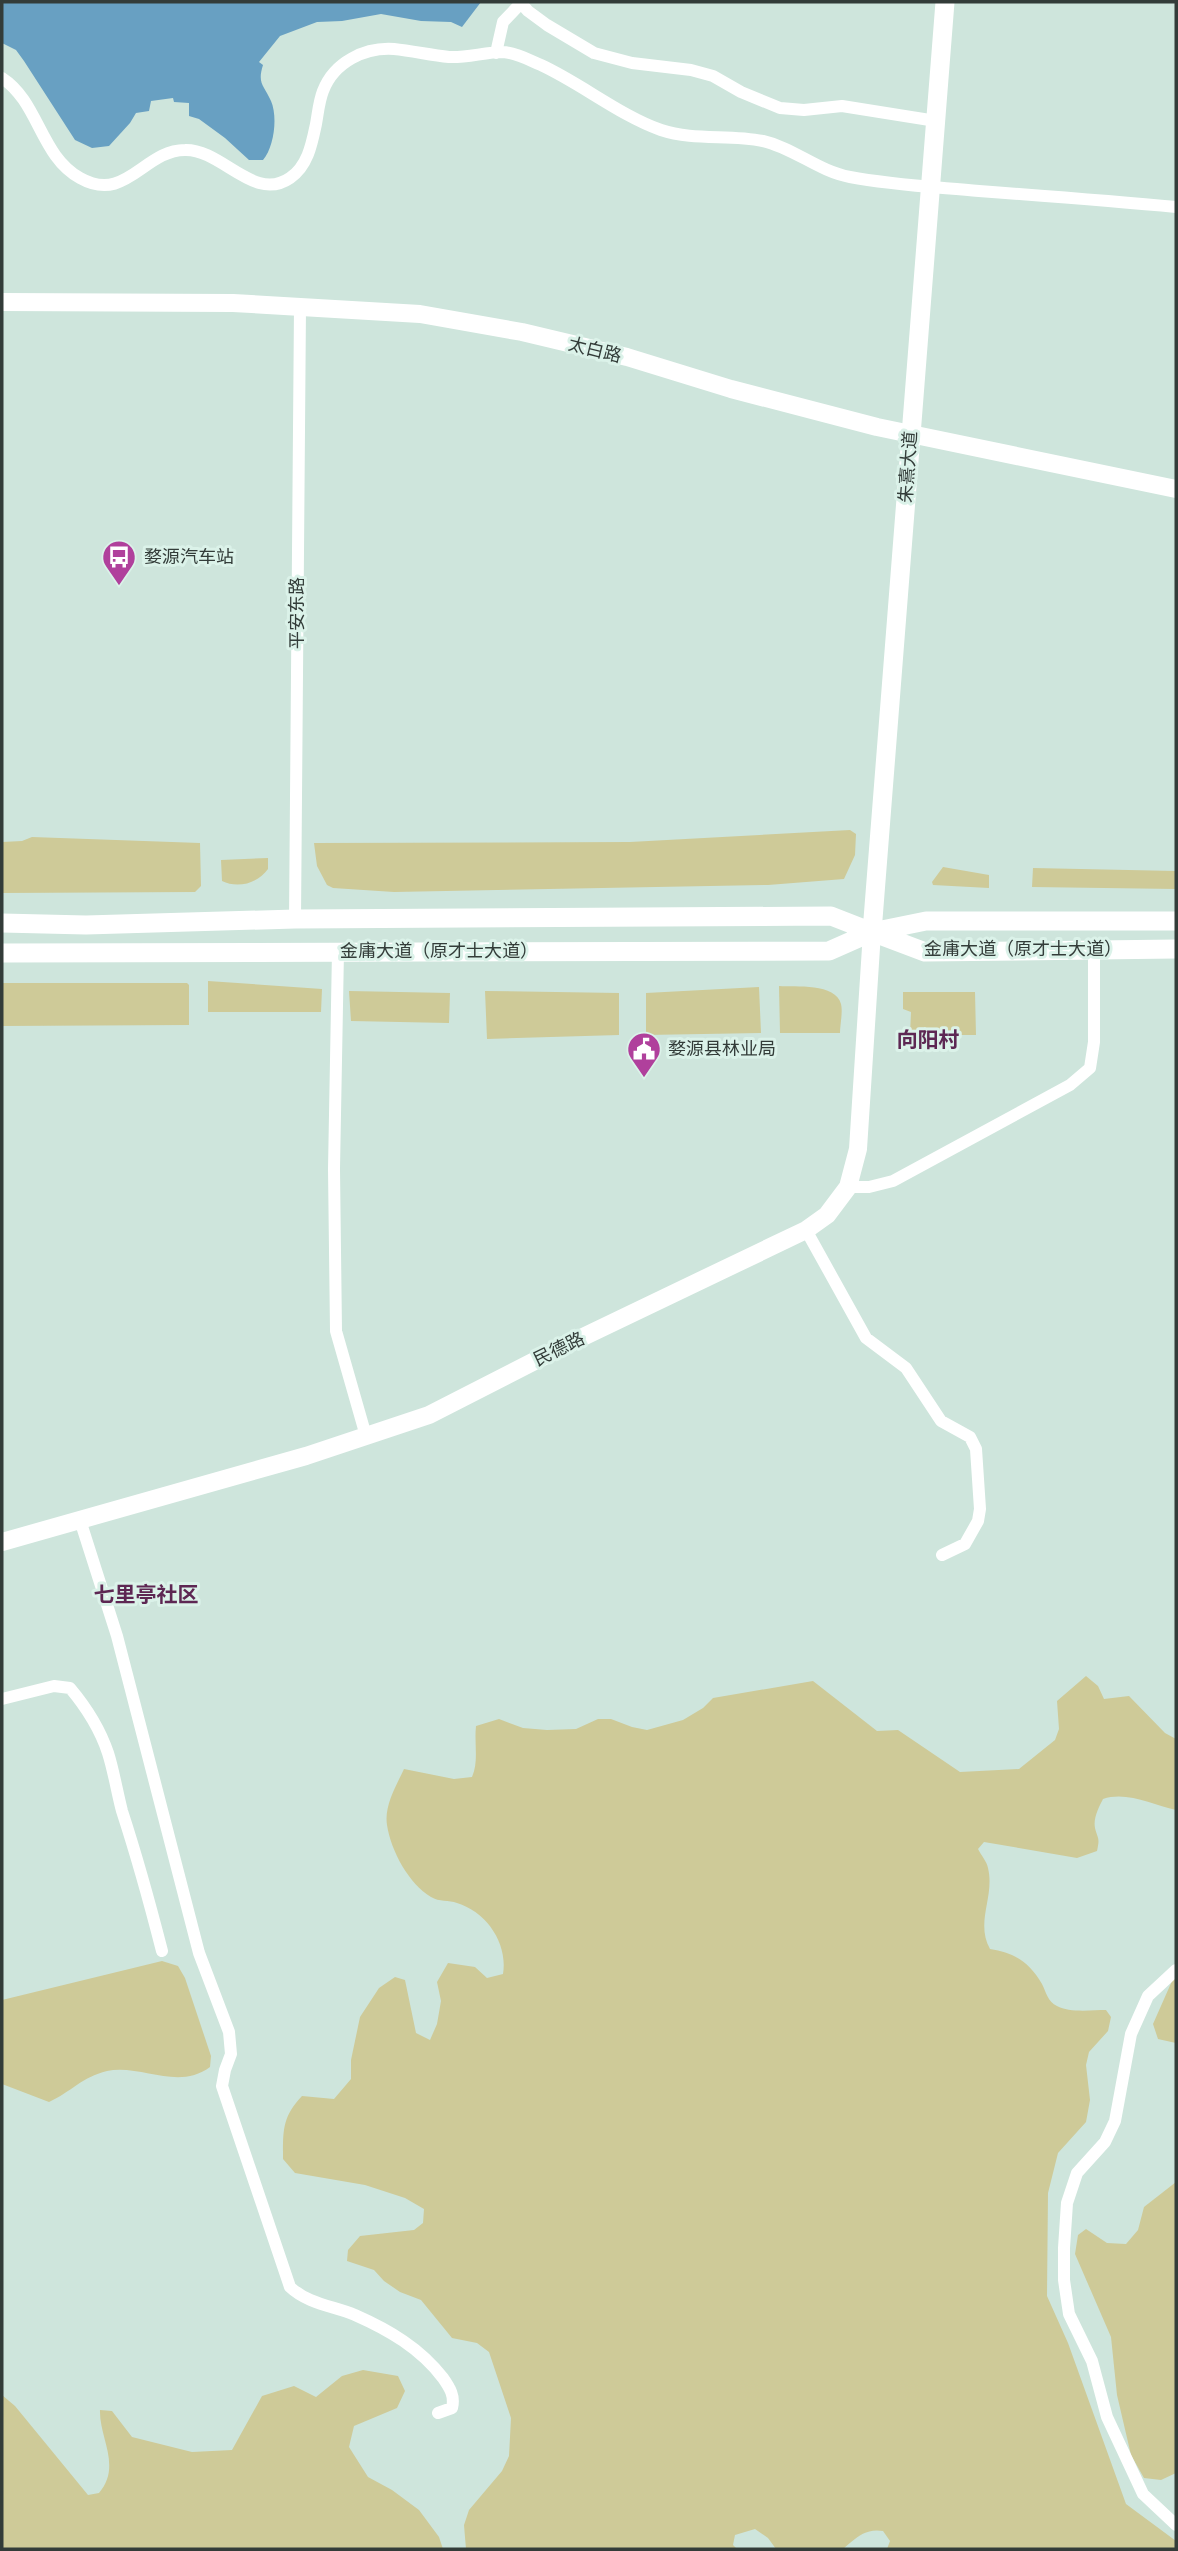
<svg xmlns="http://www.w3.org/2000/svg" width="1178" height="2551" viewBox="0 0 1178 2551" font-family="Figtree,'Noto Sans SC',sans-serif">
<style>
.green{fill:#ceca98}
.water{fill:#68a0c2}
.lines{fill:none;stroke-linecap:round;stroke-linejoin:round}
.street{stroke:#fff;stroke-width:12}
.secondary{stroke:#fff;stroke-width:18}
.primary{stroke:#fff;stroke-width:19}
.labels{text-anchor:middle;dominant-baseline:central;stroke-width:6;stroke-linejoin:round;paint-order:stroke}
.street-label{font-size:18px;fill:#333c39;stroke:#dbf2e9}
.poi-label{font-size:18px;fill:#333c39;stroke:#dbf2e9;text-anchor:start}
.quarter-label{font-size:21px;font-weight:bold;fill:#5d2753;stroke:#dbf2e9}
</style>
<rect width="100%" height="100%" fill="#cee5dc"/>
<path class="green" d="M850,830l6,4 -1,21 -11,24 -76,6 -374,7 -61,-4 -6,-3 -10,-19 -3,-23 316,-1z
M32,837l168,6 1,43 -6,6 -193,1v-51l20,-1z
M268,858v11c-10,14 -30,20 -46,12l-1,-21z
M943,867l46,8v13l-56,-3 -1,-3z
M1033,868l143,3v18l-144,-2z
M208,981l114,8 -1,23h-113z
M2,983h185l2,2v40l-187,1z
M779,986c16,1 57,-3 62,18 2,8 -1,21 -1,29h-60z
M759,987l2,46 -115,2v-42z
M349,991l101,2 -1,30 -98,-2z
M485,991l134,2v42l-132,4z
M903,992h72l1,43h-66l1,-23 -8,-3z
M1086,1676l12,10 6,13 25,-3 36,37 11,6v71c-23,-5 -49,-19 -73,-11 -4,8 -10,19 -8,29 3,12 5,9 2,23l-20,7 -93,-16 -6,7c3,6 9,13 10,19 7,29 -13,54 2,81 25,4 39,13 52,35 4,8 6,18 15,22 12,7 35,4 49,4l5,7 -3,14 -19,21 -3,13 4,35 -4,22 -28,31 -10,40 -1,103 21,47 58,161 50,37v8h-289l3,-8 -7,-10c-18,-3 -27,7 -40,18h-67l-8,-11 -13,-9 -20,6 -2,10 4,4h-271l-2,-24 5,-15 33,-39 7,-15 2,-38 -22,-66 -12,-9 -25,-5 -31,-38 -21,-8 -16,-11 -10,-11 -27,-9 1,-11 12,-14 54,-6 9,-7 1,-14 -19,-11 -40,-13 -70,-12 -12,-14c0,-28 -1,-42 19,-63l32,3 17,-20v-19l9,-43 19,-29 16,-11 10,3 11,53 14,7 7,-16 4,-23 -4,-19 11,-19 27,4 12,11 16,-4c5,-30 -16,-62 -46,-71 -8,-3 -18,-1 -26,-6 -22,-13 -40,-46 -44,-72 -3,-19 9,-39 17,-56l50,10 18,-2c7,-16 2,-33 4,-51l23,-7 24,9 24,2 29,-1 22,-10h13l21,8 15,3 36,-10 20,-12 10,-10 100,-17 64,50 21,-1 62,42 59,-3 36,-29 4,-11 -2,-28z
M162,1961l16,5 7,12 26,78 -1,11c-32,24 -69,-3 -103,4 -25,6 -36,21 -58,31l-47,-18v-84z
M1176,1977v66l-18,-4 -5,-15 19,-43z
M1176,2182v291l-15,7 -17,-2 -13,-23 -14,-60 -6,-58 -36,-83 3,-19 8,-6 21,14 19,1 12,-14 6,-23z
M363,2370l35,6 7,15 -8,17 -43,18 -5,21 19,30 24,13 27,20 20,27 4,12h-441v-154l13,11 73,89 11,-2c23,-27 0,-55 1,-83l12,1 20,26 60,15 40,-2 30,-54 32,-10 22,11 26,-21z"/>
<path class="water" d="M2,2h479l-19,25 -11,-5 -30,-1 -40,-7 -39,7 -25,1 -37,14 -21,26 4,3c-6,19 1,20 8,36 7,16 3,46 -8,59h-14l-24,-22 -26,-19 -10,-3v-13l-15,-1 -1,-4 -22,3 -2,10 -13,2 -6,10 -21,23 -17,2 -17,-8 -51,-79 -8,-11 -14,-7z"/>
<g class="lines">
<path class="street" d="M520,2l8,9 19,14 47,28 38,10 59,7 22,6 28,16 39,16 24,2 38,-4 94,15
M496,53l7,-31 18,-19
M2,78c37,24 38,78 78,100 46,26 64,-28 105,-28 37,-1 69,53 105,28 18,-12 22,-35 26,-54 2,-11 3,-23 7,-33 11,-29 42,-44 71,-42 19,2 36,6 55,8 18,1 36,-5 54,-5 14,1 26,8 38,13 41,19 78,50 120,65 33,11 68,4 102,11 31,7 55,30 87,36 42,8 86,10 129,14 66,5 132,10 197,16
M295,919l5,-612
M338,951l-4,218 2,162 30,105
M848,1187h21l24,-6 177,-96 20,-17 4,-26v-92
M806,1230l60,108 40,30 35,53 29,16 6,12 4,60 -2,12 -13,23 -23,11
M80,1520l37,116 82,317 30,79 2,22 -6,16 -3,16 68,201c18,17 43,19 65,28 34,15 65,33 88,63 7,10 12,18 9,30l-14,5
M2,1699l52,-13 16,2c16,19 30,41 38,65 6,19 9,39 14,58 15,46 28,93 40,140
M1176,1970l-28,26 -17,38 -16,87 -10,21 -28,31 -10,30 -3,45v32l5,34 23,47 15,56 36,77 33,31"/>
<path class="secondary" d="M2,302l231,1 187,11 102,18 105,25 104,32 146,38 299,62
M2,1542l304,-86 123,-41 131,-67 246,-118 21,-15 21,-28 10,-38 14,-217"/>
<path class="primary" d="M2,923l84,2 209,-6 536,-3 41,16 54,-11h250
M872,932l73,-930
M2,953l827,-2 43,-19 53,20 251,-3"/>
</g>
<defs>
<g id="bus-pin" transform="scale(1.75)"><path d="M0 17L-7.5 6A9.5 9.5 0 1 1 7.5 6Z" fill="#b0409c" stroke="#dbf2e9"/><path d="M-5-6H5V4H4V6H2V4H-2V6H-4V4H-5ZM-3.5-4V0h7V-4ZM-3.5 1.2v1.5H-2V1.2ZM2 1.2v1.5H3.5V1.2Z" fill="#fff"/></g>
<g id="civic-pin" transform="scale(1.75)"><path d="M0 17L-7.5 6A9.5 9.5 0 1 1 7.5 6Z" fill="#b0409c" stroke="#dbf2e9"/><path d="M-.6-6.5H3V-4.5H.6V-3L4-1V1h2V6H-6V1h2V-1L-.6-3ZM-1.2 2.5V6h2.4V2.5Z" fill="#fff"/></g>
</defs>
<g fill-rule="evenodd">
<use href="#bus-pin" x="119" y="557"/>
<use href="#civic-pin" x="644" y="1049"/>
</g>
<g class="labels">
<g class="street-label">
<text transform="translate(595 350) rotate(14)">太白路</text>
<text transform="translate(908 467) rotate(-86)">朱熹大道</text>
<text transform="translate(297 613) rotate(-90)">平安东路</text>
<text x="1023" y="949">金庸大道（原才士大道）</text>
<text x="439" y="951">金庸大道（原才士大道）</text>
<text transform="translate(559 1349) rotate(-26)">民德路</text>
</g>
<g class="poi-label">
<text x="144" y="557">婺源汽车站</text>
<text x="668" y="1049">婺源县林业局</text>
</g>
<g class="quarter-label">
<text x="928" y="1039">向阳村</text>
<text x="146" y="1594">七里亭社区</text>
</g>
</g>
<rect width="1178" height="2551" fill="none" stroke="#333c39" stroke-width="7"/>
</svg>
